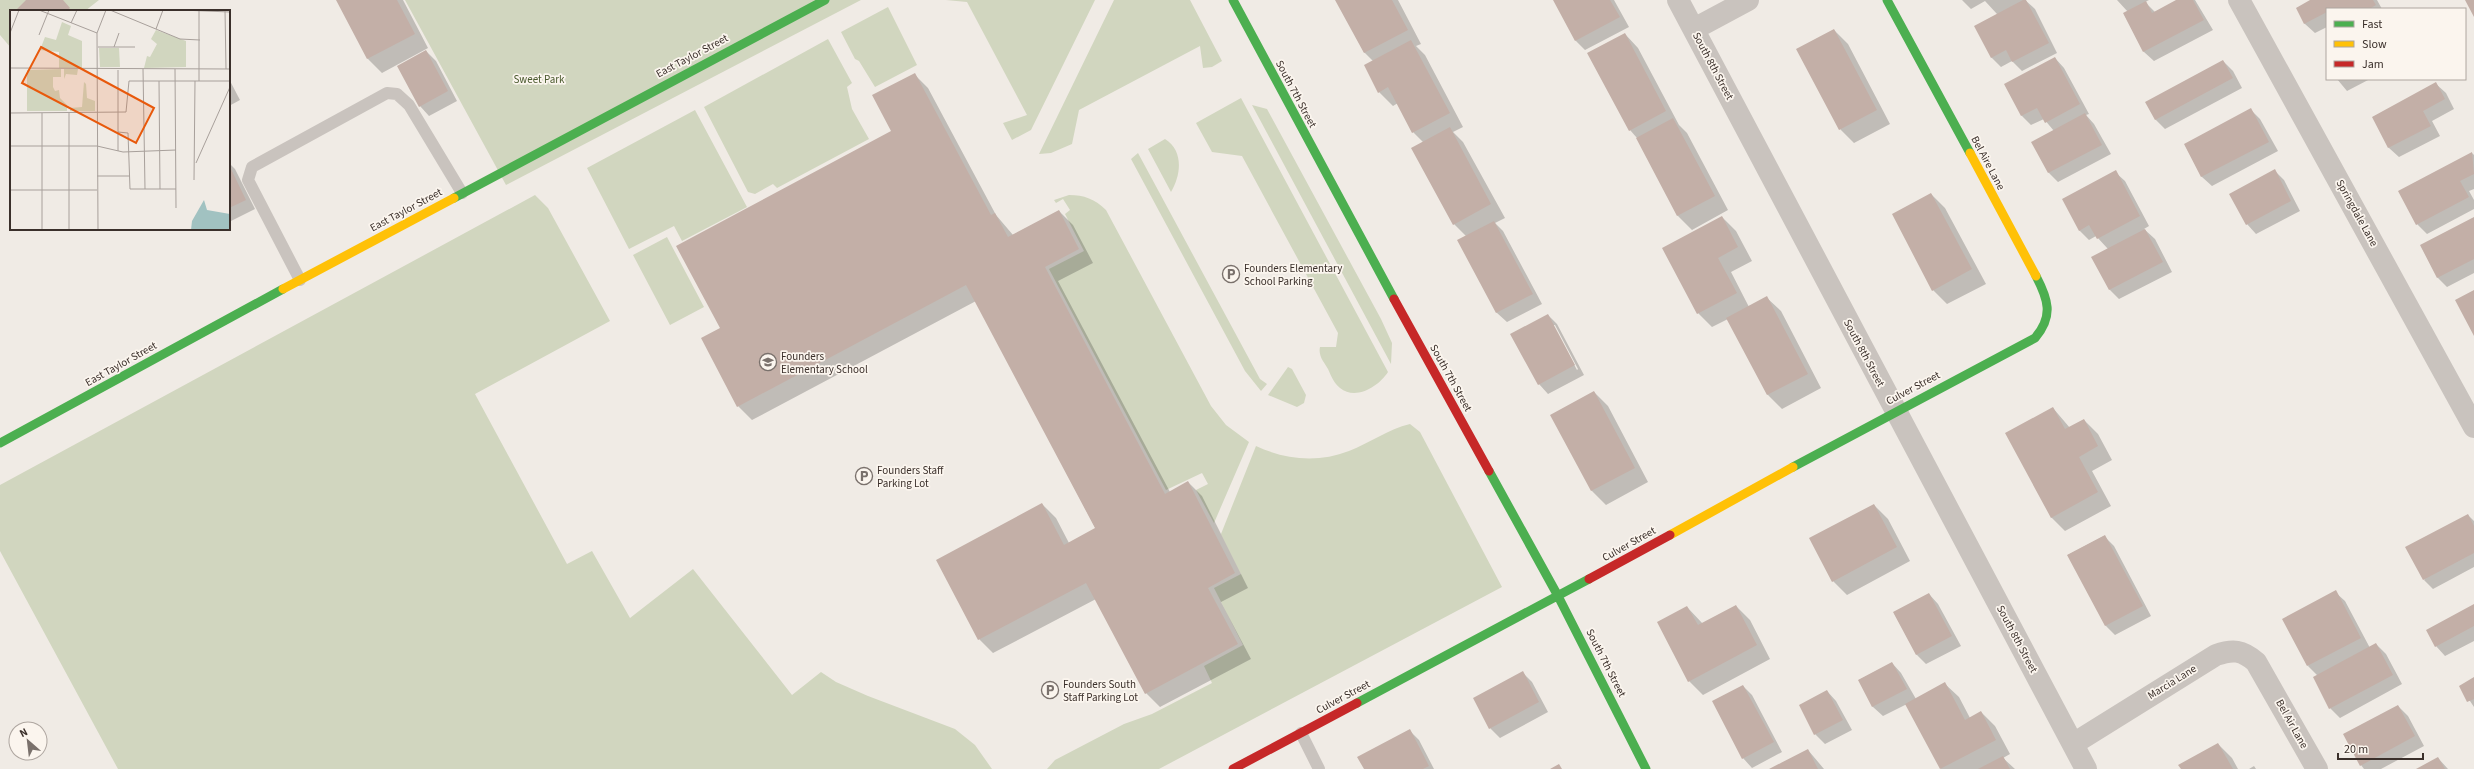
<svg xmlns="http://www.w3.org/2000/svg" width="2474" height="769" viewBox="0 0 2474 769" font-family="'Source Sans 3',sans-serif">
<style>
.green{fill:#d1d6bf}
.shadow{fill:#0003;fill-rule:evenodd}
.building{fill:#c3afa7}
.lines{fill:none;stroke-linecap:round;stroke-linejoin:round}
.lane{stroke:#c9c3be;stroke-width:12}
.street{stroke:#c9c3be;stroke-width:22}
.fast{stroke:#4caf50;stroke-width:9}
.slow{stroke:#ffc107;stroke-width:9}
.jam{stroke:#c62828;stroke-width:9}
.labels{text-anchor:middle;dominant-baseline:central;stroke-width:3.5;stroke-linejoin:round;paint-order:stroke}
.street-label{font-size:11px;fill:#3b302b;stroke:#fbf5ee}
.park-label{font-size:11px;fill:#4a5a2e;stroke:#fbf5ee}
.poi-label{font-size:11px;fill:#3b302b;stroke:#fbf5ee;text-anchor:start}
.inset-road{fill:none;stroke:#a8a09b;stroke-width:1}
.view{fill:#e8590c;fill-opacity:0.15;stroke:#e8590c;stroke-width:2}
.inset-edge{fill:none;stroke:#3b302b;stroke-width:2}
</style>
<rect width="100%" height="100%" fill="#f0ebe5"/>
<path class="green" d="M0,0h99l-14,11h-74v37l-11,-13z
M405,0h456l-355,185z
M946,0h149l-64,130 -19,10 -9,-17 24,-8 -60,-113z
M1114,0h76l32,61 -10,6 -9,1 -3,-22 -121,64 -7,34 -21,9 -12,1z
M888,7l29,58 -42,22 -16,-26 -4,-2 -14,-27z
M828,39l24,44 -5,4 5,22 17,30 -92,49 -4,-4 -18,10 -7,-2 -44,-85z
M1241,98l147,274c-9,14 -32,29 -48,16 -6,-5 -9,-12 -12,-19 -4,-7 -10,-13 -8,-22h16l2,-14 -96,-177 -30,-4 -16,-29z
M1252,105l15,4 114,210 11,24 -1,21z
M695,110l52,97 -65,34 -8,-15 -45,23 -42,-81z
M1165,139c19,12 16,36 6,53l-23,-43z
M1138,153l122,226 7,5 -6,7 -16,-20 -114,-212z
M535,195l13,13 62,113 -135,73 92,170 25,-13 38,67 63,-49 99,126 29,-23 15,10 32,14 87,33 20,16 17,24h-874l-118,-218v-66z
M1069,195c15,0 26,4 37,15l105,196 15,19 23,17 -35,81 -18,-33 12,-6 -6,-11 -36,17 -117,-221 35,-18 -19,-37 5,-4 -7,-11 -7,4 -2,-3z
M667,237l37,70 -34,18 -37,-70z
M1288,367l4,2 14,26 -2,8 -7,4 -29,-12z
M1410,424l10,8 82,155 -343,182h-112l8,-9 69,-36 28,-10 60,-31 -8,-17 39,-21 -29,-57 27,-14 -20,-40 35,-88c30,14 62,17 93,5 21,-8 39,-22 61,-27z"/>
<path class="shadow" d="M337,0h66l25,48 -46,25 -14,-14z
M1337,0h61l23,44 -5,2 9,9 38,72 -10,5 10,10 42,76 -10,5 8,8 39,73 -35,18 -10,-9 -38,-73 7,-4 -12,-12 -31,-82 -10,-10 -15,-29 -5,3 -14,-14 -6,-31 -9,-9z
M1554,0h60l15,27 -44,23 -9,-9z
M1962,0h63l10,9 22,44 -35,18 -10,-10 -11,6 -10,-10 6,-43 -12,-13 -14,8z
M2117,0h32l-4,2 10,10 23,-12h17l18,30 -59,31 -10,-9 -20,-38 4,-2z
M2312,0h65l5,9h-55v18l-12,6 -10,-9 -8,-16z
M1834,30l14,14 42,80 -36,19 -14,-14 -42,-79z
M1625,34l13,14 41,77 8,8 41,77 -36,20 -14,-14 -41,-78 -7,-8z
M426,51l10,10 21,40 -28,15 -9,-10z
M2055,58l9,10 25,46 -3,1 8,9 17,30 -53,28 -9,-9 -16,-31 21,-11 -10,-12 -13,6 -9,-9 -17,-31z
M2223,61l10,10 9,17 -77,41 -10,-10z
M914,74l14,14 68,127 17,20 46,-24 14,14 20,38 -35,18 112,211 18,-10 14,14 46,92 -27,14 30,57 -91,48 -14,-14 -50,-94 -103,54 -14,-14 63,-135 14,14 13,25 27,-14 -120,-228 -224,119 -14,-14 -17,-77 172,-197z
M229,79l11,21 -11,6z
M2337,79h33l-23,12z
M2436,84l10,9 8,16 -22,12 8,15 -41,21 -10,-9 -16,-31z
M2251,110l9,9 18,32 -66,35 -10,-9 -17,-32z
M2472,153l2,2v34l-5,2 5,9v9l-47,25 -10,-10 -17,-33z
M229,163l6,6 20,40 -26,13z
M2275,171l9,9 16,31 -44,23 -9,-10z
M2115,172l10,9 24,45 -5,3 11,10 17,33 -53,27 -9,-9 -17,-32 15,-9 -12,-13 -7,4 -10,-10z
M1931,194l14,14 41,76 -39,20 -14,-14z
M1722,217l14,14 16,30 -21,11 18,35 18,-9 14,13 40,77 -39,21 -14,-14 -40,-76 -16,8 -14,-14 -34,-65z
M2474,218v55l-27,14 -9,-9 -17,-32z
M1548,315l9,9 27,51 -36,19 -9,-10zM1553,325h2l23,44 -1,1z
M1594,392l14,14 40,76 -42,23 -14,-14 -40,-76z
M2053,408l17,20 14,-8 14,14 14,26 -20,11 19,35 -46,25 -14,-14z
M1874,505l14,14 22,42 -63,34 -14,-14z
M2468,515l6,6v46l-41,22 -9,-9z
M2104,536l10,10 37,70 -36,19 -9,-9 -38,-71z
M2335,592l10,9 25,47 6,-4 10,10 16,30 -62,34 -10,-10 -12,-32 -10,-10z
M1929,594l9,10 23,42 -35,18 -9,-9 -23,-42z
M2474,605v36l-29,15 -9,-10z
M1736,606l14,14 20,39 -67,36 -14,-14 -2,-74 16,17z
M1892,663l9,10 15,26 29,-15 14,13 11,21 11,-6 14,14 15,28 -7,4 12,11h-74l-34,-65 -24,12 -10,-9 -14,-27z
M1523,673l9,9 16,30 -48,26 -10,-10z
M2474,679v28l-14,-21z
M1743,686l9,9 30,57 -30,16 -9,-10z
M1827,691l9,10 16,29 -27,14 -10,-10z
M2398,706l10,10 16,30 -43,23h-17l-3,-4z
M1410,731l9,9 15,29h-69z
M2218,744l14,14 6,11h-56z
M1808,750l16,19h-53z
M2438,758l10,11h-30z
M2254,766l2,3h-7z"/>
<path class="building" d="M26,0h37l7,8 -3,3h-52z
M336,0h61l18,34 -48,25z
M1335,0h57l16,30 -44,23z
M1553,0h57l10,17 -45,24z
M2023,0h3l23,43 -37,19 -6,-12 -15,8 -17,-32z
M2176,0h17l11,20 -61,32 -20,-39 23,-12 6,12z
M2310,0h63l3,5 -7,4h-42v3l-23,12 -8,-16z
M2465,0h9v17z
M1834,29l43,81 -38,20 -43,-81z
M1625,33l41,78 -37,20 -42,-78z
M1411,40l39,73 -38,20 -24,-46 -10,6 -14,-28z
M426,50l22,41 -29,16 -22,-41z
M2055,57l25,47 -35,19 -8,-15 -16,8 -17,-32z
M2223,60l10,18 -78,42 -10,-18z
M915,73l76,142 4,-2 13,24 51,-27 20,39 -34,18 120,227 23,-13 47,92 -27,15 30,56 -93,50 -59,-111 -108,57 -42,-80 106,-57 22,42 31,-17 -129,-243 -229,122 -36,-69 19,-10 -44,-82 215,-115 -19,-36z
M2436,82l9,17 -22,12 8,15 -43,22 -16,-31z
M2251,108l18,34 -68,35 -17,-33z
M2085,113l17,32 -54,28 -17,-31z
M1673,118l42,78 -38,20 -41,-78z
M1450,127l41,77 -38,21 -42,-77z
M2472,152l2,22 -14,7 9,16 -53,28 -18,-34z
M229,165l17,35 -17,8z
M2275,169l16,32 -45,24 -17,-31z
M2116,170l24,46 -43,23 -8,-14 -10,6 -17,-32z
M1931,193l41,76 -40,22 -40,-77z
M1722,216l16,31 -20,11 19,35 -40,21 -35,-66z
M2474,217v42l-37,19 -17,-33z
M1494,221l39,73 -37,19 -39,-73z
M2145,229l18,33 -54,28 -18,-33z
M2474,290v46l-19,-36z
M1767,296l41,78 -41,21 -41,-77z
M1548,314l27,51 -37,20 -28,-51z
M1594,391l41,77 -44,23 -41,-76z
M2053,407l12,22 19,-10 14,27 -19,11 19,35 -47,26 -46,-85z
M1874,504l23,43 -65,35 -23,-44z
M2468,514l6,12v27l-51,27 -18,-33z
M2105,535l38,71 -38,20 -38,-71z
M2336,590l25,48 -54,28 -25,-47z
M1929,593l23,43 -36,19 -23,-43z
M2474,604v22l-39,21 -9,-17z
M1736,605l21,40 -69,37 -31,-60 30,-16 11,19z
M2376,643l17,32 -64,34 -16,-32z
M1892,662l15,27 -35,18 -14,-27z
M1523,671l16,31 -50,27 -16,-31z
M2474,677v22l-7,3 -8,-16z
M1945,682l20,38 16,-9 15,29 -56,29 -35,-65z
M1743,685l31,57 -32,17 -30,-58z
M1827,690l16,30 -29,15 -15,-30z
M2398,705l17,31 -55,30 -17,-32z
M1410,729l19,37 -6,3h-59l-7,-12z
M2218,743l15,26h-52l-3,-4z
M1808,749l10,20h-49z
M2003,756l7,13h-32z
M2438,757l7,12h-29z
M1559,764l3,5h-12z"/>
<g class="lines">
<path class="lane" d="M300,280l-52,-100 4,-13 135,-74 10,1 12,11 53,88
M1301,733l18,36"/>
<path class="street" d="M1678,0l408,769
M2239,0l235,427
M1694,29l54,-29
M2073,744l143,-89c17,-6 26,-5 40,7l61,107"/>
<path class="fast" d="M1233,0l161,299
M1887,0l83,153
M454,198l371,-198
M0,443l283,-154
M1793,467l242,-129c19,-22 13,-39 1,-62
M1489,471l69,125 88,173
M1357,703l232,-124"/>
<path class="slow" d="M1970,153l66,123
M283,289l171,-91
M1670,535l123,-68"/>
<path class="jam" d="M1394,299l95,172
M1589,579l81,-44
M1233,769l124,-66"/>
</g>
<defs>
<g id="parking-ring" transform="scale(0.9)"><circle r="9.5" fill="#fbf5ee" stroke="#7a716c" stroke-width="1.5"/><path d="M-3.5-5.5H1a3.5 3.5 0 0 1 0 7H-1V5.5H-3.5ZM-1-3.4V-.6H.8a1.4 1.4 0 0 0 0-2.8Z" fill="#7a716c"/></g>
<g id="school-ring" transform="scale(0.9)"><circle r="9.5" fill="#fbf5ee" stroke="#7a716c" stroke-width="1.5"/><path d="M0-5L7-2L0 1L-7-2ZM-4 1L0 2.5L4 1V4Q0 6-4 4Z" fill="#7a716c"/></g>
</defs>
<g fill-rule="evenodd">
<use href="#parking-ring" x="1231" y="274"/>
<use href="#school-ring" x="768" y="362"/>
<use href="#parking-ring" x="864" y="476"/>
<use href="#parking-ring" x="1050" y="690"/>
</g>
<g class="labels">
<g class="street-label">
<text transform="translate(692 56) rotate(-28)">East Taylor Street</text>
<text transform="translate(1713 66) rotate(62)">South 8th Street</text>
<text transform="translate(1296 94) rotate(62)">South 7th Street</text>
<text transform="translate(1988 163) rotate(62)">Bel Aire Lane</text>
<text transform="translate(406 210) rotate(-28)">East Taylor Street</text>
<text transform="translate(2357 213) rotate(61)">Springdale Lane</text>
<text transform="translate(1864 353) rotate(62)">South 8th Street</text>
<text transform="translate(121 364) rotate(-29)">East Taylor Street</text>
<text transform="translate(1451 378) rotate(61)">South 7th Street</text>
<text transform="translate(1913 388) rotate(-28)">Culver Street</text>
<text transform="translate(1629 544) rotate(-29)">Culver Street</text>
<text transform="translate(2017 639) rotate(62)">South 8th Street</text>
<text transform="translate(1606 663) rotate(63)">South 7th Street</text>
<text transform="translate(2172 682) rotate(-32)">Marcia Lane</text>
<text transform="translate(1343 697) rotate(-28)">Culver Street</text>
<text transform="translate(2292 724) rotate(61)">Bel Air Lane</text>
</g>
<g class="park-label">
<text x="539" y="79">Sweet Park</text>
</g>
<g class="poi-label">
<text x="1244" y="268">Founders Elementary<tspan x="1244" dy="13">School Parking</tspan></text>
<text x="781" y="356">Founders<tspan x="781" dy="13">Elementary School</tspan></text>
<text x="877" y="470">Founders Staff<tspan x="877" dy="13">Parking Lot</tspan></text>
<text x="1063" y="684">Founders South<tspan x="1063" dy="13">Staff Parking Lot</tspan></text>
</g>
</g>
<g transform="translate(10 10)">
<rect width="220" height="220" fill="#f0ebe5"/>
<path d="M52,12l9,4 -3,9 14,6v27h-23v-16l-19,-2 5,-13 11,3zM146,20l30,11v26l-42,1 3,-12 3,1 7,-13 -6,-5zM89,38h20l1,19h-20zM51,59v8h-8v10l2,4 4,-1 1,8 7,7v6h-40v-41zM54,59h14l-1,6 -11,-1 -2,5zM74,72l2,2 1,14 8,3v10h-25v-3l12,-1z" fill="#d1d6bf"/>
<path d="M194,190l3,10 23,4v16h-39l1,-9z" fill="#a1c2c1"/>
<path class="inset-road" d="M29,0l58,23M100,0l70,29 20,1M171,0l49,2M215,0l1,59M61,13l6,-13M146,19l7,-19M0,23l9,-23M29,25l10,-25M88,37h37M104,37l5,-14M0,58l220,1M133,59l2,120M165,59l1,139M108,60v81M149,71l1,108M189,71v-71M0,103l116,-1 3,-31h101M32,103v117M59,103v117M108,122l10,1 2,56h46M0,136h87l26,6 53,-2M186,153l34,-76M87,166h33M184,170l1,-99M0,180h87M88,220l-1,-197 9,-23"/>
<path class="view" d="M31,37l113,61 -18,35 -114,-60z"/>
<rect width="220" height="220" class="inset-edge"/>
</g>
<rect x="2326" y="8" width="140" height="72" fill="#fbf5ee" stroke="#aea6a0"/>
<rect x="2334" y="21" width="20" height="6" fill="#4caf50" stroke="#aea6a0"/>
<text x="2362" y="28" font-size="12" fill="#3b302b">Fast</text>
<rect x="2334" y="41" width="20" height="6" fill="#ffc107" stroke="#aea6a0"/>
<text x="2362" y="48" font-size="12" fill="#3b302b">Slow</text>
<rect x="2334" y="61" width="20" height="6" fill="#c62828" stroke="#aea6a0"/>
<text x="2362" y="68" font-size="12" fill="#3b302b">Jam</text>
<g transform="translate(28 741) rotate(332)"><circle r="19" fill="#fbf5ee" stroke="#aea6a0"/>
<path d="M0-3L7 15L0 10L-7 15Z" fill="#7a716c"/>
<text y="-6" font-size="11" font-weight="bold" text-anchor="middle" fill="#3b302b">N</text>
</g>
<path d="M2338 753v6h85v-6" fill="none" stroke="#3b302b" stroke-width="2"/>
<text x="2344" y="753" font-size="12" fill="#3b302b" stroke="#fbf5ee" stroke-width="3" paint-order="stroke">20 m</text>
</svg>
